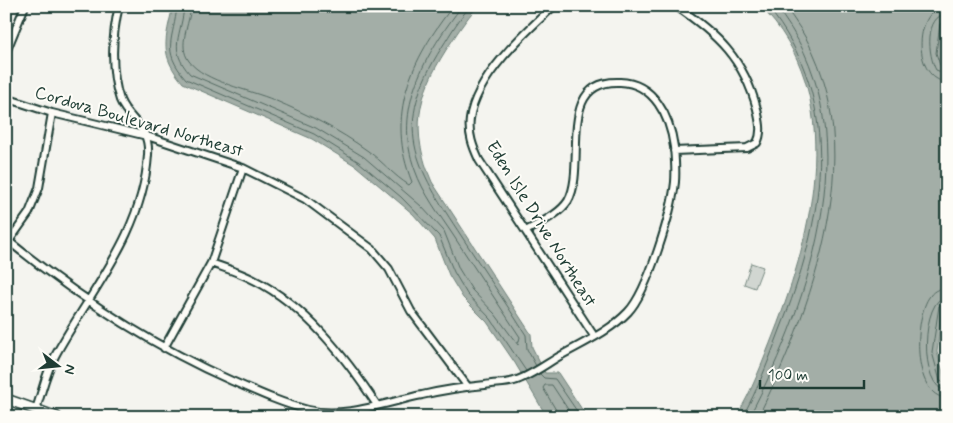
<svg xmlns="http://www.w3.org/2000/svg" width="953" height="423" viewBox="0 0 953 423" font-family="Mynerve,sans-serif">
<style>
.built{fill:#e2e5df}
.green{fill:#d1d6d1;stroke:#788a82}
.water{fill:#a3aea7;stroke:#6e8179}
.lines{fill:none;stroke-linecap:round;stroke-linejoin:round}
.shore{stroke:#546a62;stroke-width:1}
.street-casing{stroke:#1f3d34;stroke-width:10}
.secondary-casing{stroke:#1f3d34;stroke-width:12}
.street{stroke:#fdfcf7;stroke-width:6}
.secondary{stroke:#fdfcf7;stroke-width:9}
.labels{text-anchor:middle;dominant-baseline:central;stroke-width:4;stroke-linejoin:round;paint-order:stroke}
.street-label{font-size:18px;fill:#1f3d34;stroke:#fdfcf7}
</style>
<rect width="100%" height="100%" fill="#f4f4ef"/>
<filter id="ink" filterUnits="userSpaceOnUse"><feTurbulence type="fractalNoise" baseFrequency=".02" numOctaves="2"/><feDisplacementMap in="SourceGraphic" scale="10" xChannelSelector="R" yChannelSelector="G"/><feConvolveMatrix kernelMatrix="1 2 1 2 8 2 1 2 1" color-interpolation-filters="sRGB"/></filter>
<g filter="url(#ink)">
<path class="built" d="M6,410l20,1 17,6h-37z"/>
<path class="green" d="M751,263l12,4 -8,21 -11,-4z"/>
<path class="water" d="M173,6h305c-13,14 -22,29 -32,44 -29,46 -36,81 -14,132l99,152 1,13 13,26h13l29,44h-40l-32,-54 -28,-41 -24,-24 -14,-23 -14,-36 -22,-25 -57,-48 -44,-27 -129,-56c-24,-28 -18,-43 -10,-77z
M760,6h187l-6,47 6,15v231l-6,21 -4,32 10,33v32h-211c16,-26 27,-56 38,-84 39,-100 74,-240 -14,-327z"/>
<g class="lines">
<path class="shore" d="M177,6c-3,34 -17,43 9,73l128,55 45,28 42,35 38,39 15,36 13,22 24,25 35,52
M184,6c-2,30 -17,42 6,68l126,54 48,29 57,49 23,25 15,38 13,21 23,24 23,31 2,-8c-22,-34 -45,-68 -67,-102 -14,-21 -30,-42 -38,-65 -23,-61 11,-117 47,-164
M191,6c-1,18 -14,39 -2,55 15,21 62,29 85,39 33,14 65,30 94,51 14,10 26,25 41,34l3,-3c-27,-67 -1,-122 41,-176
M471,6c-12,12 -20,27 -29,41 -51,81 -28,117 20,190 21,32 43,65 64,98l1,14 9,17
M943,6c-30,7 -30,74 4,76
M947,14c-23,1 -19,42 -11,56l11,4
M947,20l-7,4 -4,29 4,12 7,3
M947,288c-7,0 -13,2 -17,8 -16,20 -19,101 17,102
M947,296c-26,1 -29,93 0,95
M947,302l-8,4 -7,46 8,29 7,3
M540,374l4,4 11,1 26,38
M557,417l-1,-7 -13,-22 2,-3h7l21,32
M742,417c16,-27 27,-58 38,-87 43,-108 67,-226 -13,-324
M749,417c63,-120 123,-293 26,-411
M758,417c59,-119 123,-294 26,-411"/>
<g class="street-casing">
<path id="street" d="M554,6c-29,26 -79,72 -84,113 -2,15 3,28 9,41l115,176
M6,52l19,-46
M6,98l46,15 95,23 96,32 62,31 67,50 17,20 22,42 57,76
M674,151l73,-3 10,-5c6,-12 2,-23 0,-34 -13,-50 -40,-75 -81,-103
M6,239c69,56 144,106 226,142 25,11 49,22 76,29 37,9 78,-8 114,-15 21,-5 42,-8 63,-10 9,-2 20,-1 29,-4 15,-4 32,-17 46,-25 23,-13 50,-25 68,-44 20,-21 44,-101 47,-130 1,-12 0,-23 -1,-35 -4,-30 -20,-64 -54,-65 -66,-3 -32,85 -52,119 -9,14 -29,22 -42,30
M9,241l20,-28 10,-25 13,-75
M211,263c14,5 30,10 43,17 52,26 92,78 123,125
M164,348l47,-85 32,-95
M36,409c6,-17 10,-37 19,-53 36,-66 88,-123 93,-201 2,-30 -19,-33 -28,-55 -10,-29 -8,-66 -1,-94"/>
</g>
<g class="secondary-casing">
<path id="secondary" d="M6,399l51,18"/>
</g>
<use href="#street" class="street"/>
<use href="#secondary" class="secondary"/>
</g>
</g>
<g class="labels">
<g class="street-label">
<text transform="translate(139 122) rotate(16)">Cordova Boulevard Northeast</text>
<text transform="translate(541 224) rotate(58)">Eden Isle Drive Northeast</text>
</g>
</g>
<rect width="953" height="423" fill="none" stroke="#fdfcf7" stroke-width="25"/>
<rect x="12" y="12" width="928" height="398" fill="none" stroke="#1f3d34" stroke-width="2" filter="url(#ink)"/>
<g transform="translate(58 366) rotate(106)" stroke="#fdfcf7" stroke-width="4" paint-order="stroke">
<path d="M0-4L9 19L0 12L-9 19Z" fill="#1f3d34"/>
<text y="-8" font-size="14" font-weight="bold" text-anchor="middle" fill="#1f3d34">N</text>
</g>
<path d="M760 380v8h104v-8" fill="none" stroke="#1f3d34" stroke-width="2.5"/>
<text x="768" y="380" font-size="15" fill="#1f3d34" stroke="#fdfcf7" stroke-width="4" paint-order="stroke">100 m</text>
</svg>
